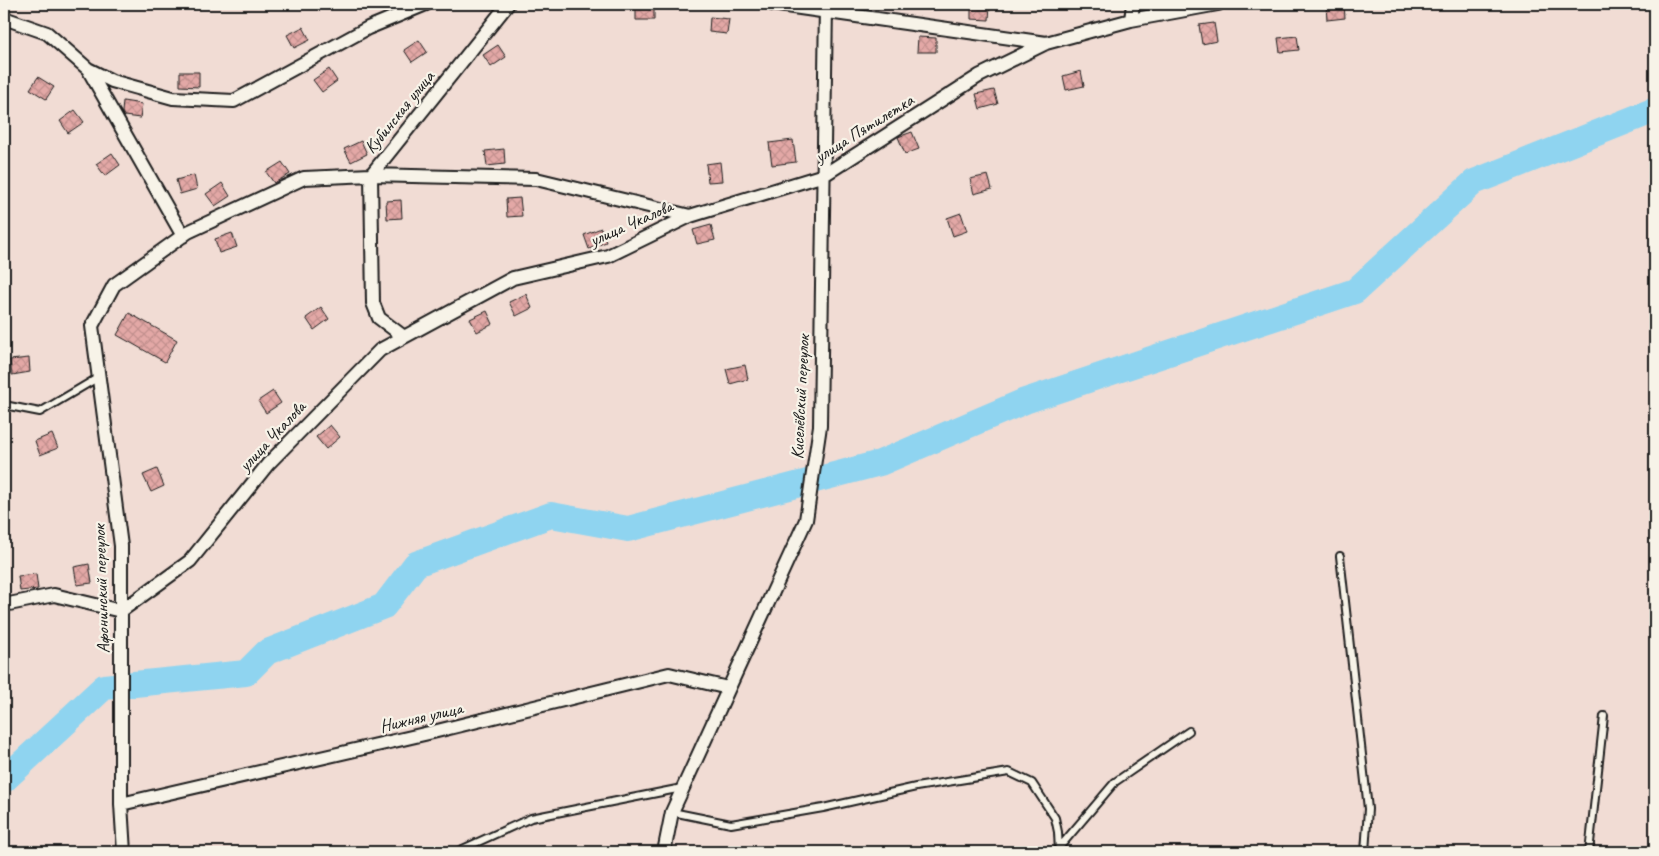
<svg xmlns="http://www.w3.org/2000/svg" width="1659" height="856" viewBox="0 0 1659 856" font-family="Caveat,sans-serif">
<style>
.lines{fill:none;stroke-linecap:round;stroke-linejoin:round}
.river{stroke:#8fd4f0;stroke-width:26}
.building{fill:url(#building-cross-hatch);stroke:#1c1c1c}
.service-casing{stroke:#1c1c1c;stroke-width:10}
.minor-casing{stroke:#1c1c1c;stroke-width:16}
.service{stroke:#f7f3e8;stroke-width:6}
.minor{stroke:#f7f3e8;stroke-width:12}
.labels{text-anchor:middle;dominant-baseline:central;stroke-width:4.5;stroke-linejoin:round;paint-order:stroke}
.street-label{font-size:18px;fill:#1c1c1c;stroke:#f7f3e8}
</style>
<defs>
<pattern id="building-cross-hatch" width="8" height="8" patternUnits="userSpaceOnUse" patternTransform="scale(1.25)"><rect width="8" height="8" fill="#e3a8a6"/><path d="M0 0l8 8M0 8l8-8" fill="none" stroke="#c2908e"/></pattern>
</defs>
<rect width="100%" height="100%" fill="#f1dcd4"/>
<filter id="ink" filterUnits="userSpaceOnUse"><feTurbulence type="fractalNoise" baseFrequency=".02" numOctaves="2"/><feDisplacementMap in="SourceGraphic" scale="10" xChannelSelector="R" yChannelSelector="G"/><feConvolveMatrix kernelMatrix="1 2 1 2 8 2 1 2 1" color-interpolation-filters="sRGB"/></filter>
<g filter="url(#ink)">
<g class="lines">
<path class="river" d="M4,780l100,-93 142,-14 21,-21 117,-46 32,-42 135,-49 77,14 252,-66 145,-62 330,-110 119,-109 181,-72"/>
</g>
<path class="building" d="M1344,4l1,14 -18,2 -1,-15z
M636,5h18v15h-18z
M971,5h19l-1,15 -18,-1z
M710,17l19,2 -2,15 -18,-2z
M1214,23l3,18 -15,3 -3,-19z
M303,27l7,13 -16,8 -7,-13z
M1297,36l2,14 -19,2 -2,-14z
M918,37l18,1v14h-19z
M419,40l8,12 -15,10 -8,-12z
M498,45l8,12 -15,10 -8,-12z
M329,69l8,12 -15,11 -9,-12z
M1081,71l3,15 -18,4 -3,-14z
M180,72h19v15l-19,-1z
M38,77l16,10 -8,12 -16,-10z
M994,90l4,14 -18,5 -4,-15z
M123,101l19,3 -2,14 -16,-2 -2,-4z
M75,110l9,12 -16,11 -8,-12z
M912,132l7,17 -14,5 -7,-17z
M793,140l3,22 -24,3 -3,-22z
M361,141l6,13 -16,8 -7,-13z
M504,149l1,15 -18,2 -2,-15z
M112,153l8,12 -15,11 -9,-12z
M282,162l8,12 -16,9 -8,-11z
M720,162l2,19 -14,1 -2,-18z
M194,175l3,14 -17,5 -4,-14z
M988,175l4,14 -18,5 -4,-15z
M222,183l8,13 -15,10 -9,-12z
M520,198l2,18 -15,1 -1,-18z
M401,200l1,18 -15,1 -1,-18z
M961,213l6,18 -14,5 -6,-18z
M711,225l4,15 -18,4 -4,-14z
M601,228l5,14 -17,7 -5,-14z
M232,233l5,14 -18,6 -4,-14z
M526,294l6,14 -16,8 -7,-14z
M321,307l8,12 -15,11 -8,-12z
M487,311l6,13 -16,8 -7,-13z
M129,313l48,27 -12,22 -48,-27z
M29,358l1,14 -18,3 -2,-15z
M745,365l3,14 -18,5 -4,-15z
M273,391l8,12 -15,10 -8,-12z
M330,425l10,12 -14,12 -10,-12z
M52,434l6,14 -18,7 -5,-14z
M157,469l7,17 -13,6 -8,-17z
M89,564l3,19 -15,2 -3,-18z
M36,574l2,15 -18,2 -2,-15z"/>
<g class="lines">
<g class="service-casing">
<path id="service" d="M4,405l36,7 59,-35
M1340,556l28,253 -3,43
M672,812l59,12 92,-16 93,-21 93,-15 23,11 23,35 3,14 1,20
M1058,849l57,-67 74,-51
M456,852l75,-34 151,-30
M1589,852l15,-136"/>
</g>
<g class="minor-casing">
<path id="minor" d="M772,4l274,39
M4,18l43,15 41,36 24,12 61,17 61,3 134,-73 58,-24
M1131,20l2,-16
M88,69l95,167
M690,216l134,-41 155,-99 67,-33 85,-23 87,-16
M404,337l-25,-19 -6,-15 -2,-128 137,-171
M4,605l50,-10 67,16 69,-50 78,-97 112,-114 133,-72 95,-22 82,-40 -154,-37 -165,-4 -67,3 -116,54 -74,53 -22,41 29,220v258l3,48
M121,804l312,-72 236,-58 59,14
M664,852l8,-40 134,-292 14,-94 6,-422"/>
</g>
<use href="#service" class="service"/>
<use href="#minor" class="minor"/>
</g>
</g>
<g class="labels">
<g class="street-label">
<text transform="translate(399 112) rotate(-51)">Кубинская улица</text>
<text transform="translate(864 128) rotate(-32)">улица Пятилетка</text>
<text transform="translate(631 223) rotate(-24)">улица Чкалова</text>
<text transform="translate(800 397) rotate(-87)">Киселёвский переулок</text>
<text transform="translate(272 436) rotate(-47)">улица Чкалова</text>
<text transform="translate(101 589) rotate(-92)">Афонинский переулок</text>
<text transform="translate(421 717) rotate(-13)">Нижняя улица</text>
</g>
</g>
<rect width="1659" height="856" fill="none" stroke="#f7f3e8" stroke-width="20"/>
<rect x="10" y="10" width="1639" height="836" fill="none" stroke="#1c1c1c" stroke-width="2" filter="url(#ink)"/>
</svg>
